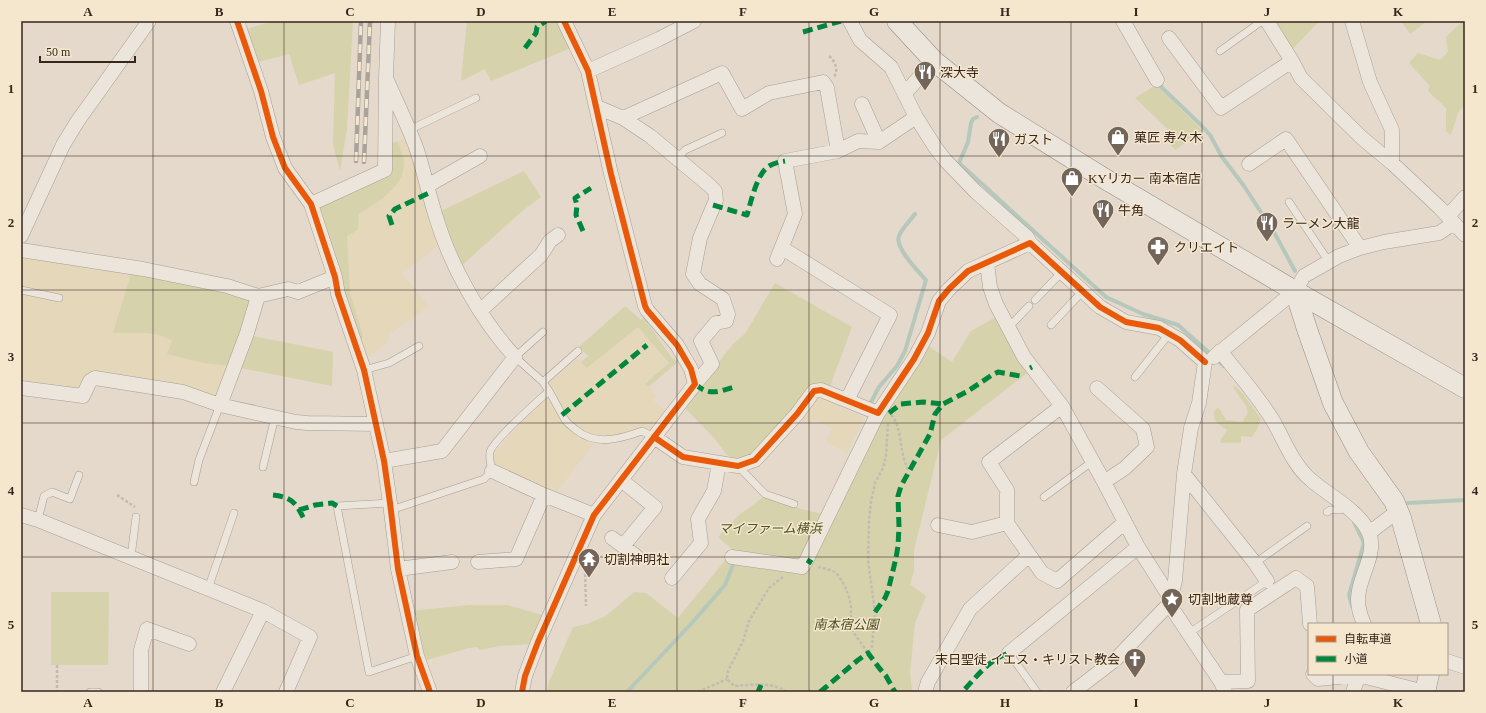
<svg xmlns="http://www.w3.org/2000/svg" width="1486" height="713" viewBox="0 0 1486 713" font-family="'Times New Roman','Noto Sans JP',serif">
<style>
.farmland{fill:#e4d7ba}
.green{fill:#d6d2ac}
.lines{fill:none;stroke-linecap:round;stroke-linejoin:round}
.stream{stroke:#b6c8bb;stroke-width:4}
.lane-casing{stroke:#a89e94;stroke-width:8}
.street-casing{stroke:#a89e94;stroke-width:15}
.secondary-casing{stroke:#988e83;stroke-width:21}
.path{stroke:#c3bbb3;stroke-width:2.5;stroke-dasharray:3 2;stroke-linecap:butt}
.lane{stroke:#ebe5dc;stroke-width:7}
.street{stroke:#ebe5dc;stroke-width:14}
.secondary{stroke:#ebe5dc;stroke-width:20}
.rail-casing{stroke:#aaa39c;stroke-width:4.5}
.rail{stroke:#f5e6ce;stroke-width:3;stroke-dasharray:9;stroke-linecap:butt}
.quiet{stroke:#00873e;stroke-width:5;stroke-dasharray:10 5;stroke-linecap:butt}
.cycleway-casing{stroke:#f5e6ce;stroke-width:8}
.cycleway{stroke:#e8590c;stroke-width:6}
.grid{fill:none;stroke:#36261c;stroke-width:1;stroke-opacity:0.55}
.labels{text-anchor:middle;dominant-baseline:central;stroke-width:3;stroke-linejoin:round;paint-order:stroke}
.poi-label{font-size:13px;fill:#36261c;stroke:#f5e6ce;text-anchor:start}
.park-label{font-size:13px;font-style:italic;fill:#4b5222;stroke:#f5e6ce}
.neatline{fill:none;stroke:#36261c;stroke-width:1.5}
.grid-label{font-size:13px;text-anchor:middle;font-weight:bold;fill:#36261c}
</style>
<rect width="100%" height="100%" fill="#e4d9ca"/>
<path class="farmland" d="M407,137l34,106 -39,31 27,32 -40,29 -1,7 -24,18 -7,-20 6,-4 -13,-43 -3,-57 11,-6 1,-16 25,-18 11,-10 6,-10 3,-12 -6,-23z
M21,256l111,15 10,62 18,3 12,5 -5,13 37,9 27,3 -15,33 -133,-20 -4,5 -3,7 -55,-6z
M638,327l31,36 -23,21 11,11 -4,5 13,12 -17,20 -38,3 -20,-1 -7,-2 -8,-5 -9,-10 -3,-8 -17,-25 32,-26 8,10z
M819,396l45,22 -17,35 -21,-11 6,-13 -19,-10 -3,6 -8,-4z
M548,399l4,1 30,37 12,6 -40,52 -58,-25 -3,-8 1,-7 17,-21 26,-27z"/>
<path class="green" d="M274,21h79l-6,108 -7,42 -7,-27 2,-71 -36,12 -10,-31 -34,9 -12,-33z
M467,21h92l12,27 -80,33 -6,-12 -24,12z
M1269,21h50l-30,32z
M1401,21h26l-17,13z
M1463,21h2v83l-7,9 -7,22 -5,-4v-23l-18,-17 2,-5 -21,-23 9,-10 22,7 8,-8 -2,-15z
M1156,85l47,46 -28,19 -7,-8 6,-7 -39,-37z
M398,141c2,7 6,17 6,24 -1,23 -28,38 -45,49l-1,16 -11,6 3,57 13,43 -2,4 -45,-131 68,-30 5,-10v-25z
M524,171l17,26 -20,15 -62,56 -22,-55z
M132,271l120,25 -21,70 -27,-3 -37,-9 5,-13c-17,-11 -40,-8 -59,-8z
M775,283l77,44 -23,62 -9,-4 -68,70 -15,6 -10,-6 -13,-17 -31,-32 51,-63 11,-9z
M625,306l16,14 3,-2 28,40 6,4 -30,25 -3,-3 24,-21 -31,-36 -51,41 -6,-6 7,-6 -9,-9z
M996,317l35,53 -90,70 -27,110v21l-4,13 16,12 -11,27 -5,48 2,21h-365l1,-8 25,-57 14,-3 19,-8 28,-24 12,1 32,25 49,-60 79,11 74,-147 47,-77 25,17 19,-31z
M248,335l85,17 -1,34 -91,-18z
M1235,386l8,8 18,25 -4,10 -5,8 -11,-1v7h-19l-2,-2 7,-11c-7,-5 -18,-11 -11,-21l3,-1 7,12 16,2 6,-9 -2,-7 -13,-19z
M765,496l36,13 21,5 -19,41 -5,5 -64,-9 -16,-14 21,-22z
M51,592h58l-1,73h-57z
M469,605h39l37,11 -11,28 -35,2 -19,4 -3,-3 -8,1 -46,13 -13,-50z"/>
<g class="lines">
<path class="stream" d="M1158,82v2l42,40 10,11 12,22 22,29 31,48 20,37
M977,117l-4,2 -2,4 -3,19 -9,21 147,134 37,17 35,11 46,41
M869,406l1,-2 9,-17 18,-21 8,-15 21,-71c-8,-9 -32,-33 -27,-44 3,-8 11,-15 16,-22
M1408,503l57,-3
M1352,606l-3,-11 15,-52 -10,-21
M627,692l63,-67 35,-40 10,-25"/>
<g class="lane-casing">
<path id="lane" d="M1220,51l42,-30
M409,130l67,-32
M677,158l8,-8 37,-17
M1289,202l40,60
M21,290l38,8
M1035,300l26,-27
M1051,325l31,-33
M1008,328l21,-22
M364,370l25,-7 30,-17
M1135,377l34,-43
M543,382l35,-31
M549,391c6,10 11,21 17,30 3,4 7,6 10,9 20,16 44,9 66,1l12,6
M738,466l27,28 29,10
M263,467l12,-50
M194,482l5,-22 21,-55
M1044,497l49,-36
M390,503l-53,3 32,166 48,-16
M391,510l93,-31 8,-8c-1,-5 -3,-13 -2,-19 3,-12 48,-51 59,-61l-6,-9 -28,-25 28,-25
M1327,512l3,-2 18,-1
M38,520l6,-24 8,-4 18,7 9,-24
M131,557l5,-40
M1255,563l52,-37
M208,589l26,-76
M1189,633l78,-52
M1009,653l28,39
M90,692h8"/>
</g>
<g class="street-casing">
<path id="street" d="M237,21l24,70 12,46 12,31 26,36 24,73 3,17 26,76 20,91 6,42 8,66 19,87 13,36
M850,21l10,19 31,27 25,50 19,30 10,13 31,32 51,45 3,6
M1123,21l34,59
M1267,21l25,40 9,17 61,60 30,25 48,45 25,27
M1352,21l18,61 22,48v33
M1169,38l52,70 71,-47
M588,71l71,-32 35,-18
M905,93l29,-32
M862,104l17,38
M597,107l26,11 27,18 59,49 6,6 1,9 -16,38 -7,36 7,10 23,15 5,15 -2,7 -10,2 -15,18 11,23 -17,20
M623,118l99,-45 20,36 27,-16 54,-11 4,6 11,63
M1249,164l37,-25 74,109
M427,186l53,-30
M311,204l74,-34 1,-92 2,-57
M1448,216l17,-19
M21,236l42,-91 14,-23 72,-101
M782,248l108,67 -43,85
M21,250l122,19 84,17 31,10 30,-7 10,3 37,-15
M777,259l18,-45 -10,-53 53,-10 20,-10 21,1 37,-25
M987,263l3,24 6,17 28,53 38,49 42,76 34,65 33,52
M480,311l61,-56 9,-14 8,-6
M1220,351c18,22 37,44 52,68 12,20 20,45 39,61 17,15 49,31 58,53 9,21 -12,46 -11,67 0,8 3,17 6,24
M1214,357l81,-66 9,-15 35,-20 21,-8 24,-6 55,-9 15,-10
M21,388l62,8 7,-15 5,-3 88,14 37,13 76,17 11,1 69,1
M1097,388l46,41 4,18 -22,21 -21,14
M220,405l27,-72 11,-37
M1062,406l-73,56 18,28v33l35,50 15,8 68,-59
M654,437l29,20 55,9 17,-6 42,-46 17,-23 7,-1 57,23 36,-54 14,-26 11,-32 10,-12 19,-18 62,-28 70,64 26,15 33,6 21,12 25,22
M384,461l58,-10 73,-94c-34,-37 -65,-92 -79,-140 -7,-22 -12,-45 -19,-67 -9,-25 -21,-49 -31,-72
M492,471l52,24 50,20
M1184,474l71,89 12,18
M621,480l34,27 -32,39
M21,515l17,5 225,91 47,26 -24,55
M938,525l34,7 35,-9
M1369,533l29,-22
M612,538l24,18
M732,557l70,10 4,-6 72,-148
M478,562l38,-3 28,-64
M398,569l54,-7
M672,578l29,-35 -3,-24 16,-28 5,-28
M1169,604l52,78 4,10
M1009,653l129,-106
M1447,661l18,6
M1313,674l5,5 40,-4 67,17
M1221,682l27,-1 -1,-71 49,-32 11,8 3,38
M141,692v-42l6,-21 42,15
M223,692l40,-81
M522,692l3,-16 13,-34 56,-127 101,-131 -4,-15 -14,-24 -30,-35 -2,-4 -34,-132 -23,-103 -24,-50
M925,692l3,-10 42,-73 59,-54
M1073,692l43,-33 53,-55 6,-23 9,-107 7,-46 8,-25 6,-41
M1353,692l6,-18"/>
</g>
<g class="secondary-casing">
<path id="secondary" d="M897,21l37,40 65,52 111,69 185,109 170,97
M1295,291l12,38 26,74 26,49 35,49 7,17 30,106
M1425,692l4,-18"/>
</g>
<path class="path" d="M829,56c6,5 10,14 5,21
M891,415c10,9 9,34 14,47 1,3 2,6 4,9
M117,495l18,12
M818,567c4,1 10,2 15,4 4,2 8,8 10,12 8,16 10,25 6,43l19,27 4,-6 3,-35 -7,-52 1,-39 2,-19 4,-19 8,-15 3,-12 2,-33
M585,569l1,37
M783,577l-14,11 -20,33 -6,20 -15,30 -1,8 7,7c18,-1 37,-5 53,6
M57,665v27
M698,692l29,-13"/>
<use href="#lane" class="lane"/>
<use href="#street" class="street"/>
<use href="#secondary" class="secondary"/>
<g class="rail-casing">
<path id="rail" d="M356,161l5,-140
M364,162l6,-141"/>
</g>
<use href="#rail" class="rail"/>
<path class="quiet" d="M803,32l38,-11
M525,48l11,-15 1,-6 9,-6
M713,205l34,10c4,-13 10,-42 22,-49 5,-3 10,-4 16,-5
M392,225l-3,-9 6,-7 34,-16
M583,231l-7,-16 1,-10 -2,-7 16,-10
M1030,368l2,-1
M695,384c14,12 22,8 39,3
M889,413l12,-9 22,-2 20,2
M562,415l85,-70
M273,495c19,2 23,8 31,24
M299,510l16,-5 17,-2 5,3
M807,560l5,3
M875,612l10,-14 3,-7 8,-33 2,-12 1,-19 -1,-31 3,-10 29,-52 5,-20 8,-10 25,-13 24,-16 6,-3 22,4
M965,689c13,-14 25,-30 44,-36
M758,692l3,-7
M820,692l38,-32 10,-7 12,16 6,7 9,16"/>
<g class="cycleway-casing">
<path id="cycleway" d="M237,21l24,70 12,46 12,31 26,36 24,73 3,17 26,76 20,91 6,42 8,66 19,87 13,36
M654,437l29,20 55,9 17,-6 42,-46 17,-23 7,-1 57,23 36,-54 14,-26 11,-32 10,-12 19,-18 62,-28 70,64 26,15 33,6 21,12 25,22
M522,692l3,-16 13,-34 56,-127 101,-131 -4,-15 -14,-24 -30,-35 -2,-4 -34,-132 -23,-103 -24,-50"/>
</g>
<use href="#cycleway" class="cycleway"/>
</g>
<path class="grid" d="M153,21v671M284,21v671M415,21v671M546,21v671M677,21v671M809,21v671M940,21v671M1071,21v671M1202,21v671M1333,21v603M21,156h1444M21,290h1444M21,423h1444M21,557h1444M1333,674v18"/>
<defs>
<g id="restaurant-pin" transform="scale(1.15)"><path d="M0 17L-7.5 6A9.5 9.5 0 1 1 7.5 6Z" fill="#736559" stroke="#f5e6ce"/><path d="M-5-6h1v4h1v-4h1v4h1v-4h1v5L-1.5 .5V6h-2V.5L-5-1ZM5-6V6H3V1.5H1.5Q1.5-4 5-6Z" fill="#fff"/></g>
<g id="shop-pin" transform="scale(1.15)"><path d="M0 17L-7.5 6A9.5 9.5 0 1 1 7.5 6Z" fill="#736559" stroke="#f5e6ce"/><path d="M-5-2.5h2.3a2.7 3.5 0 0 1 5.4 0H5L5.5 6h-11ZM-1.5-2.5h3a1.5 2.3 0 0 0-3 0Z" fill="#fff"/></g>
<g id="pharmacy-pin" transform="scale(1.15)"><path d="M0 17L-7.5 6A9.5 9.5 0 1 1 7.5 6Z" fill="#736559" stroke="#f5e6ce"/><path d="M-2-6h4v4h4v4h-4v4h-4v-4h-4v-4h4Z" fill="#fff"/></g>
<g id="temple-pin" transform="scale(1.15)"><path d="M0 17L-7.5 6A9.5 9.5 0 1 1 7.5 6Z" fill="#736559" stroke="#f5e6ce"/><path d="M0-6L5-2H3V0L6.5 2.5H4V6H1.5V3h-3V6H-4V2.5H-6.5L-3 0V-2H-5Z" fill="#fff"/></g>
<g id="sight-pin" transform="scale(1.15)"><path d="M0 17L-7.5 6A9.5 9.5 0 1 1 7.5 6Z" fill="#736559" stroke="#f5e6ce"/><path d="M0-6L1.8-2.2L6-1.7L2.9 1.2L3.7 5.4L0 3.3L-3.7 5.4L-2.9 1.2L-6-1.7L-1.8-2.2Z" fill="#fff"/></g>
<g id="church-pin" transform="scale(1.15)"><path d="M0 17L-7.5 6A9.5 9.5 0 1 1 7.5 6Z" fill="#736559" stroke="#f5e6ce"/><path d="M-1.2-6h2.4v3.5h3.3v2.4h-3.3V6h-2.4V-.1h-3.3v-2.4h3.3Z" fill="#fff"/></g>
</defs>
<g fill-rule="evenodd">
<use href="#restaurant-pin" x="925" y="72"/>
<use href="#shop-pin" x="1118" y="137"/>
<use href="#restaurant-pin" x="999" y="139"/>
<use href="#shop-pin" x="1072" y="178"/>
<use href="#restaurant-pin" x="1103" y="210"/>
<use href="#restaurant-pin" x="1267" y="223"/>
<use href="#pharmacy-pin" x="1158" y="247"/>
<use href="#temple-pin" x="589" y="559"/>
<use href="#sight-pin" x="1172" y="599"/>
<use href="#church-pin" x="1135" y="659"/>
</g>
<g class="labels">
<g class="poi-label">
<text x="940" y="72">深大寺</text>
<text x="1134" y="137">菓匠 寿々木</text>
<text x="1014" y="139">ガスト</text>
<text x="1088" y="178">KYリカー 南本宿店</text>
<text x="1118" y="210">牛角</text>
<text x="1282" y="223">ラーメン大龍</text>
<text x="1174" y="247">クリエイト</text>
<text x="604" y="559">切割神明社</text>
<text x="1188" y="599">切割地蔵尊</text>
<text x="1120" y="659" text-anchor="end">末日聖徒 イエス・キリスト教会</text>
</g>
<g class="park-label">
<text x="770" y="528">マイファーム横浜</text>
<text x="846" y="624">南本宿公園</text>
</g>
</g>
<rect width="1486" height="713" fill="none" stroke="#f5e6ce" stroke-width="44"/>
<rect x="1308" y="623" width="140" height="52" fill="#f5e6ce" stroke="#a99987"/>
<rect x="1316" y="636" width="20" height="6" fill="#e8590c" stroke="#a99987"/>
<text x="1344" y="643" font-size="12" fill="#36261c">自転車道</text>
<rect x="1316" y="656" width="20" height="6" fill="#00873e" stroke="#a99987"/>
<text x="1344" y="663" font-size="12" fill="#36261c">小道</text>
<path d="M40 56v6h95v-6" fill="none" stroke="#36261c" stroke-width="2"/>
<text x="46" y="56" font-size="12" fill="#36261c" stroke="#f5e6ce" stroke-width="3" paint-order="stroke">50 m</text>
<rect x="22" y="22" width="1442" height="669" class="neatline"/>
<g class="grid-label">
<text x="88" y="16">A</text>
<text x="219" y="16">B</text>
<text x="350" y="16">C</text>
<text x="481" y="16">D</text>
<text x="612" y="16">E</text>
<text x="743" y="16">F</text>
<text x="874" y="16">G</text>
<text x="1005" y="16">H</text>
<text x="1136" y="16">I</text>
<text x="1267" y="16">J</text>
<text x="1398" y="16">K</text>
<text x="11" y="93">1</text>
<text x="1475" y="93">1</text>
<text x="11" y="227">2</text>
<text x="1475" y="227">2</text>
<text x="11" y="361">3</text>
<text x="1475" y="361">3</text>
<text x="11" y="495">4</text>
<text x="1475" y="495">4</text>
<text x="11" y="629">5</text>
<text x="1475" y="629">5</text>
<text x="88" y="707">A</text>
<text x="219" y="707">B</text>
<text x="350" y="707">C</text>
<text x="481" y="707">D</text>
<text x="612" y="707">E</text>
<text x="743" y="707">F</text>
<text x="874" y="707">G</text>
<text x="1005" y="707">H</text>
<text x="1136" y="707">I</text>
<text x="1267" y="707">J</text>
<text x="1398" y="707">K</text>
</g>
</svg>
